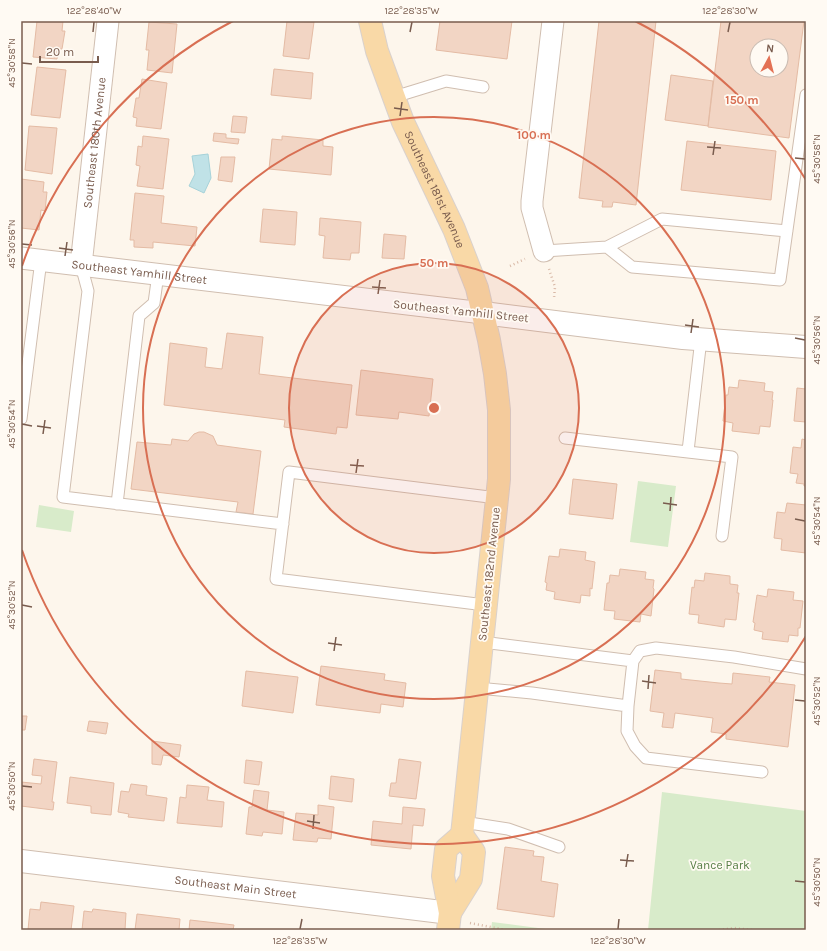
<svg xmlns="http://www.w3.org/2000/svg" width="827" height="951" viewBox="0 0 827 951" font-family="Karla,sans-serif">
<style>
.green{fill:#d8ebca}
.water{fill:#c0e2e7;stroke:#a6d2d9}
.building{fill:#f2d5c4;stroke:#e4bba4;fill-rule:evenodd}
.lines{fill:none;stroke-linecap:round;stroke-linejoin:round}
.service-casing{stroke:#d0beb0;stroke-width:13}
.minor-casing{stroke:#d0beb0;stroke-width:23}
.tertiary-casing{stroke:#d0beb0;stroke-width:24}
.primary-casing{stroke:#d9d1cd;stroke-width:24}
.path{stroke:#d8b8a6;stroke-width:2.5;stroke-dasharray:1 3;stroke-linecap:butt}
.service{stroke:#fff;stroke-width:11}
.minor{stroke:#fff;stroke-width:21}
.tertiary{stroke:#fff;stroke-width:22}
.primary{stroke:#f9d9a7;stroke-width:22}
.ticks{fill:none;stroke:#795c4e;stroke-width:1.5}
.ring{fill:none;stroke:#d86f53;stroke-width:2}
.labels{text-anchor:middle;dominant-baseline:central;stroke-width:3.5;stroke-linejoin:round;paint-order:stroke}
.street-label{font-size:12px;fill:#795c4e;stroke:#fffaf3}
.park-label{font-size:12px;fill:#577e45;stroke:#fffaf3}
.centre{fill:#d86f53;stroke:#fffaf3;stroke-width:2}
.ring-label{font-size:12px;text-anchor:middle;font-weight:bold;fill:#d86f53;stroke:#fffaf3;stroke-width:3.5;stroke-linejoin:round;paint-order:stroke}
.neatline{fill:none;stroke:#795c4e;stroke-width:1.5}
.ticks-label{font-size:10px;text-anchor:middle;fill:#795c4e}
</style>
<rect width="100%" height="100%" fill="#fdf6ec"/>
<path class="green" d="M638,481l38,5 -8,61 -38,-5z
M39,505l35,6 -3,21 -35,-5z
M662,792l144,19v119h-158z
M492,922l61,8h-62z"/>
<path class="water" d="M208,154l3,24 -7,15 -15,-7 6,-12 -3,-18z"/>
<path class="building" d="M37,21h26l-1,10h3l-3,18h-4l-1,10 -24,-2z
M287,21l27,1 -5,37 -26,-3z
M440,21h72l-5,38 -71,-9z
M599,21h57l-20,184 -23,-3 -1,5h-10l1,-6 -24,-3z
M721,21h83l-15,117 -81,-11zM757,46h24v24h-24z
M149,22l28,2 -5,49 -25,-3 2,-20h-3z
M37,67l29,3 -6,48 -29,-3z
M274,69l39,4 -2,26 -40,-4z
M671,75l42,6 -5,45 -43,-6z
M142,79l25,4 -6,46 -25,-3 1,-8 -4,-1 3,-19h3z
M233,116l14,1 -2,16 -14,-1z
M29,126l28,2 -5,46 -27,-4z
M214,133l12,1v4l13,1 -1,5 -25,-3z
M143,136l26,3 -6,50 -26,-3 3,-20 -4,-1 2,-19 4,1z
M282,136l41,4v6l10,1 -2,28 -62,-6 3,-30 10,1z
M687,141l89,10 -5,49 -90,-10z
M221,157h14l-3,25 -14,-2z
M21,179l23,3 -1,10h4l-2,19 -4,-1 -2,20 -18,-2z
M135,193l29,3 -3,27 36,4 -2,19 -42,-4v6l-19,-1v-7h-4z
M263,209l34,3 -2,33 -35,-3z
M320,218l41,4 -2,31h-8l-1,7 -27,-2 2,-22 -6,-1z
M384,234l22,2 -2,23 -22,-1z
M227,333l36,4 -4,37 93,11 -5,43 -10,-1 -1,7 -52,-7 1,-7 -121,-15 6,-62 37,5 -2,19 17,2z
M361,370l72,9 -4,37 -30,-4 -1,7 -42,-4z
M739,380l26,3 -1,8 9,1 -1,8h1l-3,27 -10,-1 -1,8 -27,-3 1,-8 -10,-2 3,-26h2l1,-8 9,1z
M797,388l9,1v33l-12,-1z
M199,432h5l9,4 4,9 44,6 -8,63 -17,-2 2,-10 -107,-13 6,-47 34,3 1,-6 16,2 6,-7z
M802,439l4,1v46h-2v-2l-8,-1 2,-9 -8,-1 3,-26 8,1z
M573,479l44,5 -4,35 -44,-5z
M787,503l19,2v48l-25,-3 1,-11 -8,-1 3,-26 8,1z
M560,549l26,3 -1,8 10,2 -3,27 -2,-1v8l-9,-1 -1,8 -26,-4 1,-7 -9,-2 1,-7 -2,-1 4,-26 10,1z
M620,569l26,3 -1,7 9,1 -1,8 1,1 -3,27 -10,-2 -1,8 -26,-3 1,-8 -11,-1 3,-27h2l1,-8 9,1z
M705,573l25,3v8l8,1 -1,8h2l-3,27 -11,-1 -1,8 -26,-4 1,-8 -10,-1 3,-27 2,1 1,-8 9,1z
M768,589l26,3 -1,8 10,1 -3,27h-2v8l-9,-1 -1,7 -26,-3 1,-7 -9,-2 1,-7 -2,-1 4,-27 10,2z
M321,666l64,8 -1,6 22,3 -3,24 -22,-3 -1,9 -64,-8z
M655,670l26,3v6l38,4 13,1 1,-11 37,4 -1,5 26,3 -7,62 -62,-8v-5l-15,-2 2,-14 -38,-5 -2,15 -11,-1 2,-14 -14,-2z
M246,671l52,6 -5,36 -51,-7z
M21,716h6l-2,14h-4z
M89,721l19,2 -2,11 -19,-3z
M152,741l29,4 -2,12 -16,-2 -2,10 -9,-1z
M34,759l23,3 -5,40h2l-1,8 -32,-4v-24l20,2 1,-8 -10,-1z
M399,759l22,3 -5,37 -27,-3 2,-13h5z
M246,760l16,2 -3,23 -15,-2z
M331,776l23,3 -2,23 -23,-3z
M70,777l44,6 -3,32 -20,-2v-7l-24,-3z
M131,784l16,2 -1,9 21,3 -3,23 -36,-4 1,-3 -11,-2 3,-21 8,1z
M187,785l22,2 -2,13 17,2 -2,25 -45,-4 3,-26 6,1z
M254,790l15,2 -2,18 17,2 -2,22 -19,-2 -1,4 -16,-2 3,-27h3z
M318,805l16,2 -3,32 -13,-1 -1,4 -24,-2 3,-27 22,2z
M403,807l22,2 -2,17 -10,-1 -2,24 -40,-4 2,-24 29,3z
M505,847l29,4 -1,5 11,1 -3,24 17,3 -4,33 -57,-8z
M41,902l33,4 -3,24h-43l2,-21 10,1z
M93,909l33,4 -1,17h-43l2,-19 8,1z
M137,914l43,5 -1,11h-44z
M190,920l44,5 -1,5h-44z"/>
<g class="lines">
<g class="service-casing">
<path id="service" d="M394,97l52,-16 37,6
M607,247l25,20 148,13 26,-185
M544,251l63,-4 55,-28 125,12
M81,265l7,26 -25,206 220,27
M21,419l20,-159
M565,438l167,19 -10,79
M688,451l13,-112
M117,504l22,-188 15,-13 4,-29
M485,605l-209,-26 13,-107 208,26
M482,642l151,19
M477,688l55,5 96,13
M762,772l-116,-14 -11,-12 -8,-15 1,-25 5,-45 7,-10 16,-3 78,9 72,12
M463,822l45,7 51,18"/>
</g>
<g class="minor-casing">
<g id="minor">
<path d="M544,251l-12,-43v-7l21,-180"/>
<path id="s1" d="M21,258l462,55"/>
<path id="s2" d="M81,265l27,-244"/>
</g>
</g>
<g class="tertiary-casing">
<g id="tertiary">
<path d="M483,313l200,25 123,9"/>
<path id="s3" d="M21,861l429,52"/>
</g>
</g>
<g class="primary-casing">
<g id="primary">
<path id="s4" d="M370,21l7,30 26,71 51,107 23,59 12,52 6,34 4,36v69l-37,356 12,17 -3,27 -21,34"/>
<path d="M448,930l2,-17 -7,-37 3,-27 16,-14"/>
</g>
</g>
<path class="path" d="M510,266l15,-7
M549,269l6,18 -1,11
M470,923l36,7
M719,930l15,-2 18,2"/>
<use href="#service" class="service"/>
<use href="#minor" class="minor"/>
<use href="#tertiary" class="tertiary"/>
<use href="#primary" class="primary"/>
</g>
<path class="ticks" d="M93,32l1,-10M410,32l2,-10M728,32l2,-10M22,63l10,1M394,108l14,2M400,116l2,-14M707,147l14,1M713,155l2,-14M795,158l10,1M22,244l10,1M59,248l14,2M65,256l2,-14M372,287l14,1M378,294l2,-14M685,325l14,2M691,333l2,-14M795,338l10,2M22,424l10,2M37,426l14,2M43,434l2,-14M350,465l14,1M356,473l2,-14M663,503l14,2M670,511l1,-14M795,519l10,2M22,605l10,2M328,643l14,2M334,651l2,-14M642,681l14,2M648,689l1,-14M795,700l10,1M22,786l10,1M307,821l13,2M313,829l1,-14M620,860l14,1M626,867l2,-13M795,881l10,1M300,929l2,-10M618,929l1,-10"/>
<circle cx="434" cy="408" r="145" fill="#d86f53" fill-opacity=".12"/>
<g class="ring">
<circle cx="434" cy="408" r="145"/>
<circle cx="434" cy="408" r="291"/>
<path d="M806 636A436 436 0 0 1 22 550M22 266A436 436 0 0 1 233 21M635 21A436 436 0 0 1 806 180"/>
</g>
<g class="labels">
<g class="street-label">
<text stroke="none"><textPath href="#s2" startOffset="123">Southeast 180th Avenue</textPath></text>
<text stroke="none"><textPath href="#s4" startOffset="181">Southeast 181st Avenue</textPath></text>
<text stroke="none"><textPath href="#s1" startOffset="119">Southeast Yamhill Street</textPath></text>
<text transform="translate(461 311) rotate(6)">Southeast Yamhill Street</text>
<text transform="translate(489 574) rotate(-84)">Southeast 182nd Avenue</text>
<text stroke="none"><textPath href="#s3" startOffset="216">Southeast Main Street</textPath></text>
</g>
<g class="park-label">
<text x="720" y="865">Vance Park</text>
</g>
</g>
<circle cx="434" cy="408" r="6" class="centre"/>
<g class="ring-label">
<text x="742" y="104">150 m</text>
<text x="534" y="139">100 m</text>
<text x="434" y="267">50 m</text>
</g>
<rect width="827" height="951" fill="none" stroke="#fffaf3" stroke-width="44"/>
<g transform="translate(769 58) rotate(7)"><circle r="19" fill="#fffaf3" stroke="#c9bbb1"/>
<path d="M0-3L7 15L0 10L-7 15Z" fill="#e37154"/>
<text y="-6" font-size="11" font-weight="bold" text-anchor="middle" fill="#795c4e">N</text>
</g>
<path d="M40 56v6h58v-6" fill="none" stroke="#795c4e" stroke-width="2"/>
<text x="46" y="56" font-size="12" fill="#795c4e" stroke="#fffaf3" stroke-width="3" paint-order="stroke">20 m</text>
<rect x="22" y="22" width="783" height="907" class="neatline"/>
<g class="ticks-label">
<text x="94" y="14">122°28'40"W</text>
<text x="412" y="14">122°28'35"W</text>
<text x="730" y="14">122°28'30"W</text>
<text transform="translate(11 63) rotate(-90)" y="4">45°30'58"N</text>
<text transform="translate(816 159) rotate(-90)" y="4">45°30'58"N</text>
<text transform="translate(11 244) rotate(-90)" y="4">45°30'56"N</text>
<text transform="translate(816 340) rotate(-90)" y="4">45°30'56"N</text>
<text transform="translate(11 424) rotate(-90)" y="4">45°30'54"N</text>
<text transform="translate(816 521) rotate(-90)" y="4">45°30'54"N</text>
<text transform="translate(11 605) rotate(-90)" y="4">45°30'52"N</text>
<text transform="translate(816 701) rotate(-90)" y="4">45°30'52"N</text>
<text transform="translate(11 786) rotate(-90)" y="4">45°30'50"N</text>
<text transform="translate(816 882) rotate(-90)" y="4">45°30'50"N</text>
<text x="300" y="944">122°28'35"W</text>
<text x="618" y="944">122°28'30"W</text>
</g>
</svg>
